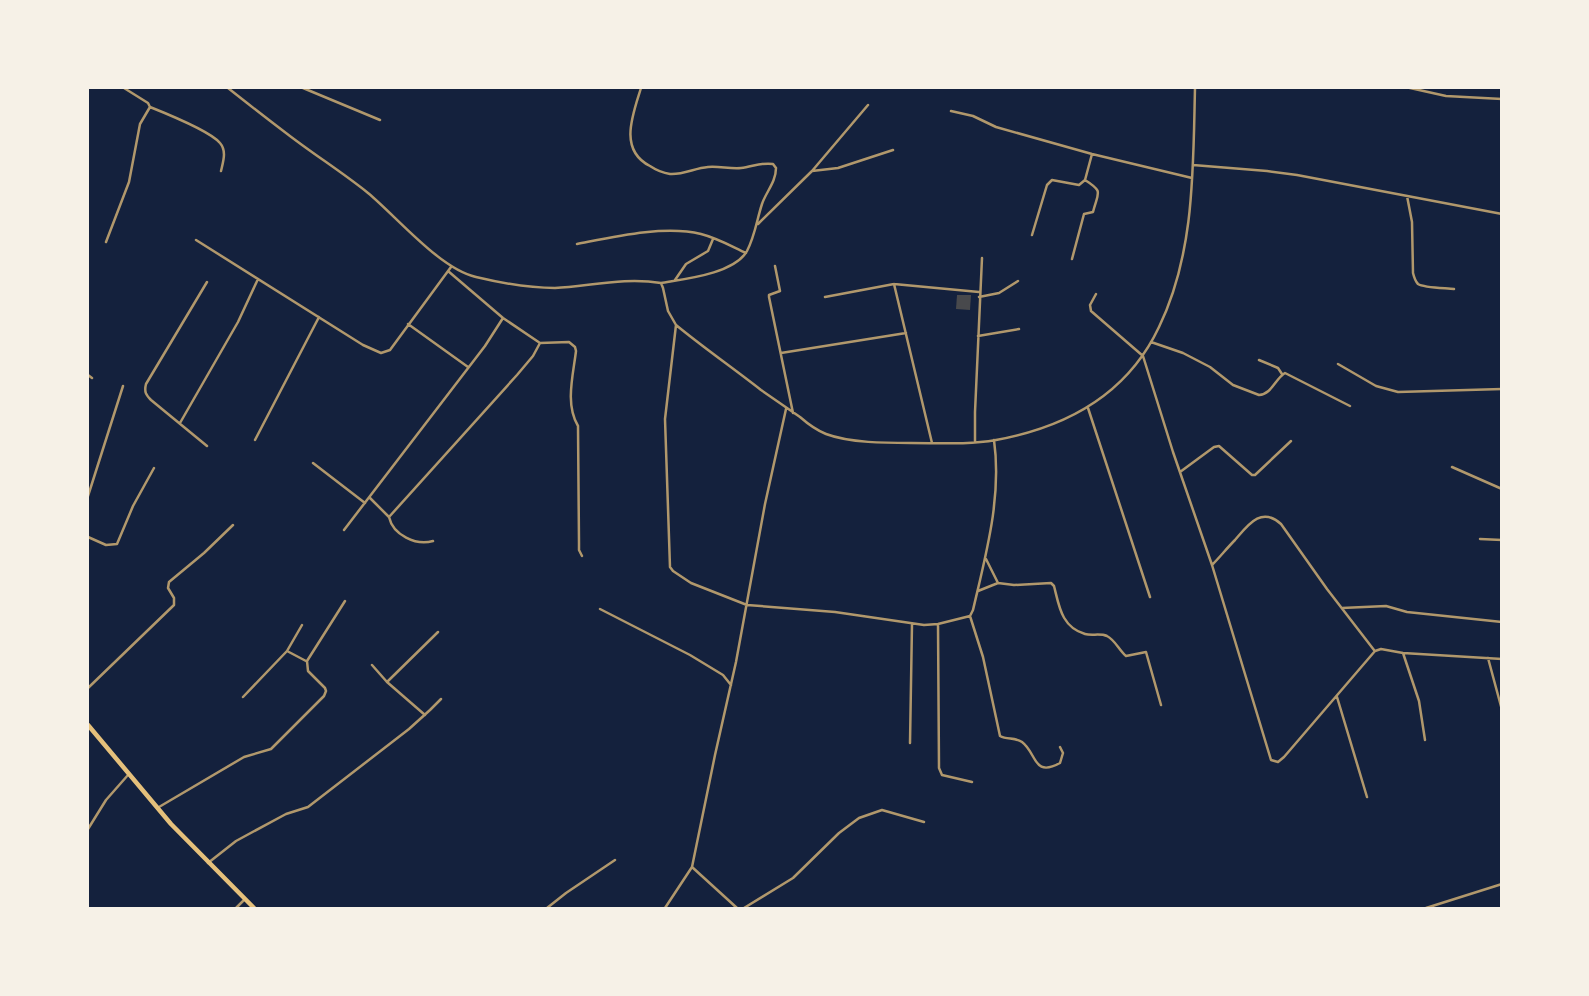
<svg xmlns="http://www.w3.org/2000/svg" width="1589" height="996" viewBox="0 0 1589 996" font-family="'Alegreya Sans',sans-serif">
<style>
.building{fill:#48494c}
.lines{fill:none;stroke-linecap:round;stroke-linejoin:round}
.minor{stroke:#b1986c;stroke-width:2.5}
.secondary{stroke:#e5c07b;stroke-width:4.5}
</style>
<rect width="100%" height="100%" fill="#14213d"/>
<path class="building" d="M957,295h14l-1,15 -14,-1z"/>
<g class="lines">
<path class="minor" d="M228,88c19,15 38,30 58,45 27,21 56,39 82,60 29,24 72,76 108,84 25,6 53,11 79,11 35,-2 70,-11 106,-5l2,5 5,23 8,14c28,23 57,43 85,65 13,9 26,18 39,27 8,7 16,13 26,17 24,9 60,9 85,9 28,0 57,2 85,-3 71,-13 131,-45 163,-113 36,-74 34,-159 36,-239
M303,88l77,32
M641,88c-8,26 -23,62 9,78 6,4 13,7 20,8 13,1 25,-6 38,-7 11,-1 22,2 33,1 11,-1 20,-6 32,-4l3,4c0,14 -10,24 -14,36 -5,15 -7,32 -15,47 -13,23 -63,28 -86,32
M1410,88l36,8 56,3
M150,107c15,6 61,25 70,36 7,8 3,19 1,28
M951,111l22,5 23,11 96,27 100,24
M1193,165l74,6 30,4 205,39
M812,171l26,-3 55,-18
M1407,196l5,26 1,51c1,4 2,8 5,11 6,4 28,4 36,5
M758,224l54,-53 56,-66
M1032,235l15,-50 5,-5 27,5 6,-5
M196,240l167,105 18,8 9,-3 61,-83
M106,242l23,-60 11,-58 10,-17 -2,-4 -24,-15
M577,244c36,-7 87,-19 124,-10 16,4 30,12 45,19
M1072,259l12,-45 9,-2c5,-20 11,-20 -8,-32l7,-26
M775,266l5,25 -11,4v2l24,116
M448,271l55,47 37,25 29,-1 6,5 1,4c-3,25 -11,53 2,75l1,117v7l3,6
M675,280l11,-16 22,-13 5,-12
M207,282l-61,102c-2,8 0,11 5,16l56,46
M894,284l38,159
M1096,294l-6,11 1,6 52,45 30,96 39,113 59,195 7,2 6,-5 91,-106 6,-2 22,4 99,6
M825,297l69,-13 85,8
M979,297l20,-4 19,-12
M408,324l60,43
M676,325l-11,94 5,148 3,4 18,12 56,22 88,7 89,13 14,-1 32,-8 3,-6c13,-56 29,-113 21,-170
M978,336l41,-7
M1151,342l32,11 27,14 23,18 26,10c13,-1 16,-16 26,-22l65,33
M781,353l125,-20
M1259,360l19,8 4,6
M1338,364l38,22 22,6 104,-3
M88,375l4,3
M1088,408l62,189
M180,423l58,-101 20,-43
M255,440l64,-123
M975,441v-29l7,-154
M313,463l52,40
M1452,467l50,22
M1180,472l34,-25 5,-1 33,29h3l36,-34
M88,496l35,-110
M370,498l19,19
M344,530l141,-184 18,-28
M88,537l18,8 11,-1 16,-38 21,-38
M1480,539l22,1
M433,541c-17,5 -40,-6 -44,-24l128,-142 16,-19 7,-13
M986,559l12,24
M1212,565c8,-8 15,-17 23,-25 13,-15 26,-34 46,-16l46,65 47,61
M978,591l20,-8 16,2 37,-2 3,3c5,19 7,41 31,48 7,2 15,-1 22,2 8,4 12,14 19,20l20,-4 15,53
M1342,608l44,-2 21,6 95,10
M600,609l90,46 33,20 8,10
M970,616l13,41 17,79c7,4 15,1 22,6 15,11 11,36 38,21l3,-10 -3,-6
M938,624l1,144 3,7 30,7
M287,651l19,10
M1403,653l16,48 6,39
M1488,658l14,52
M372,665l15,17 38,33
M387,682l51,-50
M88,688l86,-83v-7l-6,-10 1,-6 35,-29 29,-28
M243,697l44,-46 15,-26
M1337,697l30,100
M910,743l2,-119
M159,807l85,-50 27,-8 53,-53 2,-5 -1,-3 -17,-17 -1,-10 38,-60
M88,829l18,-29 22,-25
M208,863l28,-22 50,-27 22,-7 101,-78 21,-19 11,-11
M692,867l45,41
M236,908l9,-9
M547,908l19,-15 49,-33
M665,908l27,-41 23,-112 21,-93 29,-158 21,-95
M744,908l49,-30 46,-45 20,-15 23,-8 42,12
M1426,908l76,-24"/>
<path class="secondary" d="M88,725l83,99 83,84"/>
</g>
<rect width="1589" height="996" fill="none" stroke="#f6f1e7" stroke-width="178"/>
</svg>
